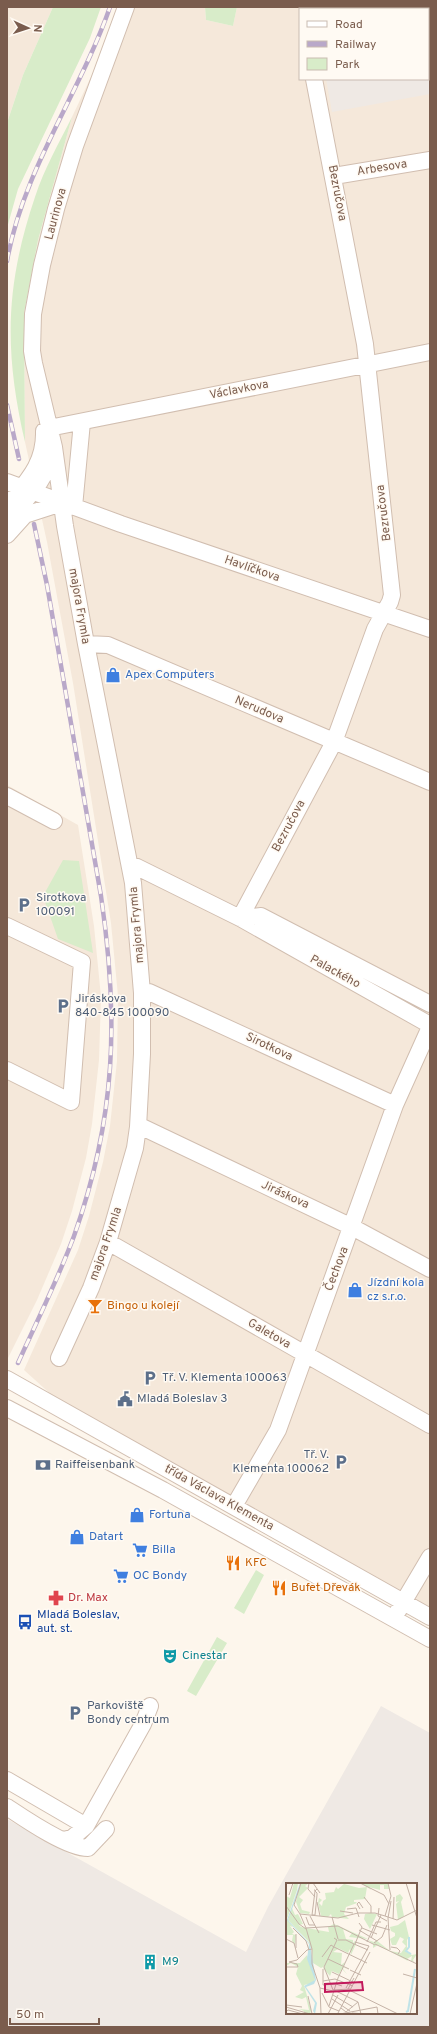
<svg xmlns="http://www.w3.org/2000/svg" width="437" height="2034" viewBox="0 0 437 2034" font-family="Overpass,sans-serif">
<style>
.residential{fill:#f5e8da;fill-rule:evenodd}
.industrial{fill:#efe9e4;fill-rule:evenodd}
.green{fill:#d8ecc9}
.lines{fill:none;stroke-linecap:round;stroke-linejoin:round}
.minor-casing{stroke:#d1beb0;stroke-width:18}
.minor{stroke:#fff;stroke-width:16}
.rail-casing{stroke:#b9a8c9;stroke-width:4.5}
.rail{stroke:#fffaf3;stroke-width:3;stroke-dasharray:9;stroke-linecap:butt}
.labels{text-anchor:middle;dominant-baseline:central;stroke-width:3;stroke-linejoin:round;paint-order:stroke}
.street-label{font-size:12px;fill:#7a5c4d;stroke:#fffaf3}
.shop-label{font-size:12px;fill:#366cbe;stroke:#fffaf3;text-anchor:start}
.service-label{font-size:12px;fill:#4e5e75;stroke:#fffaf3;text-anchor:start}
.food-label{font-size:12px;fill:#c56008;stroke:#fffaf3;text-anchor:start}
.health-label{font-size:12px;fill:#be3a42;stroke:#fffaf3;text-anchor:start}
.transit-label{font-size:12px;fill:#164399;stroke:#fffaf3;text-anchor:start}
.culture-label{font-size:12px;fill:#0d838f;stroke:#fffaf3;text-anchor:start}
.inset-river{fill:none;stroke:#bfe3e8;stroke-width:2}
.inset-road{fill:none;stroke:#c5b3a7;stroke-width:1}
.view{fill:#c2185b;fill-opacity:0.15;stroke:#c2185b;stroke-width:2}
.inset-edge{fill:none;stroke:#7a5c4d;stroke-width:2}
</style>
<rect width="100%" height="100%" fill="#fdf6ec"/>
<path class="residential" d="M7,7h46l-30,68 -16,48z
M119,7h86l1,13 27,6 4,-19h193v1602l-375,-211 -31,-28 54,-120 11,-34 14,-54 7,-36 7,-65 1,-65 -7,-73 -38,-240 -26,-141 -22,-100 -1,-128 14,-74 34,-123 34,-72zM300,9h128v70h-128z
M7,785l71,40 16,101 7,71 -2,63 -7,64 -6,34 -14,53 -11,33 -24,56 -30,60z"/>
<path class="industrial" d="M328,7h102v87l-98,18 -6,-33h102v-70h-100z
M381,1706l49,27v294h-423v-208l239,133 22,-45zM287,1884h129v129h-129z"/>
<path class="green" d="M53,7h48l-11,31 -72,151 -11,39v-105l16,-48z
M205,7h32l-4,19 -27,-6z
M72,117l-34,123 -14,73 1,129c-21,-91 -20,-156 10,-245 9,-28 24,-54 37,-80z
M63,860l16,1 14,92 -35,-14 -15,-43z
M256,1570l8,5 -20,39 -10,-6z
M217,1637l10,6 -31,53 -9,-5z"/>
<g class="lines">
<g class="minor-casing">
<path id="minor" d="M315,9l1,-2
M334,176l96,-16
M49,428l381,-76
M7,482l114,42 309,105
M7,506c20,-25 38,-42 37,-75
M74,507l8,-85
M7,523l31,-38 13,-22
M7,535l18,-20 37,-12
M86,644l22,1 322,137
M7,796l47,25
M130,866l7,1 103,51 190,107
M240,918l94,-176 41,-113 15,-27 2,-7 -27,-251 -51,-265
M240,918l21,-2 169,88
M7,926l75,36 -11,140 -64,-32
M142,993l7,-1 246,113
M138,1127l6,1 208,99 78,42
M108,1242l322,183
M59,1358l32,-70 17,-46 27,-94 3,-21 4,-73v-61l-9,-110 -47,-239 -21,-118 -11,-79 -20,-84 -2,-12 1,-37 9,-49 14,-56 19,-63 51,-139
M7,1379l423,238
M7,1408l156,82 267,149
M234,1506l44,-76 117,-325 35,-78
M398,1611l32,-54
M7,1780l79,46
M7,1807c18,12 60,41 81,41l18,-19
M63,1840l9,-2 14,-12 57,-102 7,-18"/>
</g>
<use href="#minor" class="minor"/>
<g class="rail-casing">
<path id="rail" d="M7,261c16,-91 73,-168 103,-254
M7,405l12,54
M18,1363c19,-42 40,-84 56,-127 42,-118 45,-218 27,-340l-54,-311 -13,-61"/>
</g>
<use href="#rail" class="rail"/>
</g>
<defs>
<g id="shop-bare" transform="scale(1.2)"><path d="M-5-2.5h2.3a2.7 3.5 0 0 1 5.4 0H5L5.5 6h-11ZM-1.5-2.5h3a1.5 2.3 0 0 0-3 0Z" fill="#3f7fe0" stroke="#fffaf3" stroke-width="2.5" paint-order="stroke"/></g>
<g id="parking-bare" transform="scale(1.2)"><path d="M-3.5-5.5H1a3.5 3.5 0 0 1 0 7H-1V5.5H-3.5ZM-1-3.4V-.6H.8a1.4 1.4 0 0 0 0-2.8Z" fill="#5c6f8a" stroke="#fffaf3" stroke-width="2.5" paint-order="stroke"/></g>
<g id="bar-bare" transform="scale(1.2)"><path d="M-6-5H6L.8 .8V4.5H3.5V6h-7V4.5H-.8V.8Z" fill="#e8710a" stroke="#fffaf3" stroke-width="2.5" paint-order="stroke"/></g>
<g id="civic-bare" transform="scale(1.2)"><path d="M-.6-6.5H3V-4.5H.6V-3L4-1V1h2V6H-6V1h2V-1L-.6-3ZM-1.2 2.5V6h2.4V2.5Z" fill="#5c6f8a" stroke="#fffaf3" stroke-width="2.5" paint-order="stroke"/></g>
<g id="bank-bare" transform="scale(1.2)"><path d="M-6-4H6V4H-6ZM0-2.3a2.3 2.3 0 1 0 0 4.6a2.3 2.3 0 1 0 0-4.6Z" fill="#5c6f8a" stroke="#fffaf3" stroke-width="2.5" paint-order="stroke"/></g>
<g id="supermarket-bare" transform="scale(1.2)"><path d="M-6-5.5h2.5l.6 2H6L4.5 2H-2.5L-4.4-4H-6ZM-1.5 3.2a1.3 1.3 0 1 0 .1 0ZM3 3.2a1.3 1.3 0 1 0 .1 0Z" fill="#3f7fe0" stroke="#fffaf3" stroke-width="2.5" paint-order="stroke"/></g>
<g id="restaurant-bare" transform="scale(1.2)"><path d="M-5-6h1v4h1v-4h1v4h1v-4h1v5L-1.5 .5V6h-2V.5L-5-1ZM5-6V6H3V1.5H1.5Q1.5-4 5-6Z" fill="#e8710a" stroke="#fffaf3" stroke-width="2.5" paint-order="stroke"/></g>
<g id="pharmacy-bare" transform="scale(1.2)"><path d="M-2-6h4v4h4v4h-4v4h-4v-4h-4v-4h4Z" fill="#e0444e" stroke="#fffaf3" stroke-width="2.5" paint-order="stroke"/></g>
<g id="bus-bare" transform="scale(1.2)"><path d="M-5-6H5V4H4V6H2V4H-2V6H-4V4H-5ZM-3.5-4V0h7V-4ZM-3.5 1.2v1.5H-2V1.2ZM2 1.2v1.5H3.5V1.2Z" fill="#1a4fb4" stroke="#fffaf3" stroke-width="2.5" paint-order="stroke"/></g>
<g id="theatre-bare" transform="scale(1.2)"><path d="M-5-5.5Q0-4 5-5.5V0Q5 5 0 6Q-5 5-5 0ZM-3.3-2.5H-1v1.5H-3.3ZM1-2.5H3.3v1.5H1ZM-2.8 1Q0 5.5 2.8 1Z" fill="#0f9aa8" stroke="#fffaf3" stroke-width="2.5" paint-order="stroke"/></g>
<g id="building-bare" transform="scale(1.2)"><path d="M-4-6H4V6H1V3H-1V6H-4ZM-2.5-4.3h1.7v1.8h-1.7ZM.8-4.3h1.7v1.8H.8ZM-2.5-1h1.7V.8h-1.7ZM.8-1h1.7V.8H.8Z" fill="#0f9aa8" stroke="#fffaf3" stroke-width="2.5" paint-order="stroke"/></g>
</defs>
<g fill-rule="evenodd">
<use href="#shop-bare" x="113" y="675"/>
<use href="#parking-bare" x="24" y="905"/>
<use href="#parking-bare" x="63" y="1006"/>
<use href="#shop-bare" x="355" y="1290"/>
<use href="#bar-bare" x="95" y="1306"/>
<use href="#parking-bare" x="150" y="1378"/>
<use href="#civic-bare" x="125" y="1399"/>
<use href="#parking-bare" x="341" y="1462"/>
<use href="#bank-bare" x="43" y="1465"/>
<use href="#shop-bare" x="137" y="1515"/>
<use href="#shop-bare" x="77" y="1537"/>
<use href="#supermarket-bare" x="140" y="1550"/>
<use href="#restaurant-bare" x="233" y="1563"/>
<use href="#supermarket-bare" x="121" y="1576"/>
<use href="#restaurant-bare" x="279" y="1588"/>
<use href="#pharmacy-bare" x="56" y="1598"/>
<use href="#bus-bare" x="25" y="1622"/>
<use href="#theatre-bare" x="170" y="1656"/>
<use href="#parking-bare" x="75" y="1713"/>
<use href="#building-bare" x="150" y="1962"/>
</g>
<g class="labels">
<g class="street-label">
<text transform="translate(382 168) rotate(-9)">Arbesova</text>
<text transform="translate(337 193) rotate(79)">Bezručova</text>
<text transform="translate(56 214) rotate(-75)">Laurinova</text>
<text transform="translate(239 390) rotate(-11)">Václavkova</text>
<text transform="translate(384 513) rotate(-97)">Bezručova</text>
<text transform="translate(252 569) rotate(19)">Havlíčkova</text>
<text transform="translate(79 606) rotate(80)">majora Frymla</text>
<text transform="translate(259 710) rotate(23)">Nerudova</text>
<text transform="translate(289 826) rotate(-62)">Bezručova</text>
<text transform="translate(137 925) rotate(-95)">majora Frymla</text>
<text transform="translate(335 972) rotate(29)">Palackého</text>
<text transform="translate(269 1047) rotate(25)">Sirotkova</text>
<text transform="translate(285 1195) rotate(25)">Jiráskova</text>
<text transform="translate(106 1244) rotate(-71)">majora Frymla</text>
<text transform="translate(337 1269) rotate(-69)">Čechova</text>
<text transform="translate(269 1334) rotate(30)">Galetova</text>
<text transform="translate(219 1498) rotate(29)">třída Václava Klementa</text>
</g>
<g class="shop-label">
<text x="125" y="675">Apex Computers</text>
<text x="367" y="1283">Jízdní kola<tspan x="367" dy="14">cz s.r.o.</tspan></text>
<text x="149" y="1515">Fortuna</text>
<text x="89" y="1537">Datart</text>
<text x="152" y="1550">Billa</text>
<text x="133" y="1576">OC Bondy</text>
</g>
<g class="service-label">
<text x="36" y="898">Sirotkova<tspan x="36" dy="14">100091</tspan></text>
<text x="75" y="999">Jiráskova<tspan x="75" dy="14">840-845 100090</tspan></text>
<text x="162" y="1378">Tř. V. Klementa 100063</text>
<text x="137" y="1399">Mladá Boleslav 3</text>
<text x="329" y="1455" text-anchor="end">Tř. V.<tspan x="329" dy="14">Klementa 100062</tspan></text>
<text x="55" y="1465">Raiffeisenbank</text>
<text x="87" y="1706">Parkoviště<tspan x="87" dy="14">Bondy centrum</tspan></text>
</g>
<g class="food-label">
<text x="107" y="1306">Bingo u kolejí</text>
<text x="245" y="1563">KFC</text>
<text x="291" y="1588">Bufet Dřevák</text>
</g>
<g class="health-label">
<text x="68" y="1598">Dr. Max</text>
</g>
<g class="transit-label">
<text x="37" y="1615">Mladá Boleslav,<tspan x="37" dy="14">aut. st.</tspan></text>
</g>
<g class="culture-label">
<text x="182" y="1656">Cinestar</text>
<text x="162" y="1962">M9</text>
</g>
</g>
<g transform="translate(286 1883)">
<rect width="131" height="131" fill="#fdf6ec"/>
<path d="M8,0h4l-1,7 -10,29 6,8 -3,-1 4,6 -2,2 4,1 -1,10 -3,-4 1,-6h-7v-39l4,2zM14,0h9l-4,3 3,2 -9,9 4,3 -3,4 2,6 8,2 -1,2 -9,-1 -4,-11zM74,0h28l1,6h-5v-4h-4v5l-11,-3 2,3 -4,-3 -2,12 -11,1v2h2l1,1 -11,4 -2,7 5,5 -17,-2 -1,-3 -3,3 -7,-1 -3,-13 1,-5 3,2 -3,3 3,3 1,-5 3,-2 -1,-6 9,-1 2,-5 2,2 6,-5 15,4 8,-1zM114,11l3,4 -2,4 3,14 -6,4 -2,-16 3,-3 -3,1v-6zM9,15l-3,10 3,7 3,-1 5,10 -4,1 2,2 28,5 -1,-5 6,-3 34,15 -19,-2 3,-4 -9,-4 3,10 7,1v3l2,-2 1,3 -5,11 -1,-6 -2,4 -12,-6 10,6 -8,-4 -5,3 9,1 -1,12 4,-3 -2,5 6,3 -5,-3 -1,2 4,5 -5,-5 -3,5 -7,-3 -2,5 -7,-8 2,-2 -4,2 -8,-5 -1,-14 -1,-3 -1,3 -1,-7 -21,-22zM84,30l7,1 -7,15 -6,-10 1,-5zM119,37l4,17 8,2 -8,-2 -2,3v12l5,3 5,-1 -4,6 1,2 -3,-1 1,-5 -5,3 1,2 -30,-16 -5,3v-4l-5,-4 6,2 2,-2 14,11 11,2 5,-7 -4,-4 2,-3 -4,-2 -4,8h-4l-2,-6 5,-3v-3l-4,-2 -1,-4 8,-2zM21,72l8,24 -2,4 -9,2 7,25 -1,4h-6v-3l-5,-2 10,1 -3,-13 -4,2 -7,-2 9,-5 -4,-2 2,-4 -6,-12 2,-7 -7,-4 -5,3v-3h14z" fill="#d8ecc9"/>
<path d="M14,0l-1,7 -11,30 22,24 6,36 -2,4 -8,3 11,16 -2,11 -2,-3 2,-8 -11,-17 11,-6 -8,-21 2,-15 -22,-24z" fill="#bfe3e8"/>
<path class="inset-river" d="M123,54v10l-3,4 5,3M120,129l2,-1 7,-42"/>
<path class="inset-road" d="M23,0l-1,6 7,8M27,0l7,10M74,0l24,12 5,9M120,0l11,35M28,7h1v1l2,2v2l-2,20h-3l3,-24 2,-2M3,12l4,-12M78,14l7,9v7M31,19l3,14M0,23l13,18 7,5M93,25l-1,8 9,5M61,26l9,-1 3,9M74,26l-3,-5 2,-2 4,6M54,28l13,2M14,31l-6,-9 7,-22M24,33l9,17M99,33l12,4 20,-10M20,34l3,8h6M46,34l6,22M102,35l2,32M102,35l3,-17M107,36l1,-22M86,42l18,5M7,45l13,13 3,9M20,45l-6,-14 38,4 20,-5h17l10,3 6,-20 -3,-13M20,45l32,-2 37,19M76,45l15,6M73,47l18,11M10,51v14M85,55l10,-23M0,56l8,4 4,15M52,57h8l8,4M81,59l9,-20h5M88,60l8,-6 5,-12M68,61l14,6M69,61l7,-17 -3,-4M89,61l42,20M48,64l33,16M105,64l6,1 3,3 -2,3M26,66v15l8,24 1,26M36,74l9,-12 3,2M42,76l21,10M0,84h12l-1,-3 -8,-2 8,-2 10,-10 5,-1 -6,-21M37,86v16l13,-1 6,2M64,87l11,5M46,89l23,11M117,91l14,4M37,98l12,-2 18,7M34,105l13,3M60,105l23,-42 -14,-4M62,106l6,-11M47,107l-9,-23 13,-27 -3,-2M47,107l17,-1M48,107l24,12 3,12M65,108l47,23M36,110l7,14 10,4M47,112l20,12M22,113l4,18M46,116l18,12M0,122l16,2M43,123l9,-28 16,-34M0,124l24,7M55,125l5,4 12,-10M0,129l2,-2 15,4M52,130l32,-61M66,130l13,1M42,131l10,-19M54,131l37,-7 1,7M124,131l7,-31"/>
<path class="view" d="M76,99l1,8 -38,2v-8z"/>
<rect width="131" height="131" class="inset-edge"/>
</g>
<rect width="437" height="2034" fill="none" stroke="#7a5c4d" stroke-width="16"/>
<rect x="299" y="8" width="130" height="72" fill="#fffaf3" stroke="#cabbb1"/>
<rect x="307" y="21" width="20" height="6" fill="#ffffff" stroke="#cabbb1"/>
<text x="335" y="28" font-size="12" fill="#7a5c4d">Road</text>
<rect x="307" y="41" width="20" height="6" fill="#b9a8c9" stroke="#cabbb1"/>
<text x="335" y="48" font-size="12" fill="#7a5c4d">Railway</text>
<rect x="307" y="58" width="20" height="12" fill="#d8ecc9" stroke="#cabbb1"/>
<text x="335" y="68" font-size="12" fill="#7a5c4d">Park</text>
<g transform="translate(28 28) rotate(93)" stroke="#fffaf3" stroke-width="3" paint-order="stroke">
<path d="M0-3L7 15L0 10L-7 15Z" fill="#7a5c4d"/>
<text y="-6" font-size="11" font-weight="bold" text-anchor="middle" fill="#7a5c4d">N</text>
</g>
<path d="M10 2018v6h89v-6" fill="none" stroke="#7a5c4d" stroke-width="2"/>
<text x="16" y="2018" font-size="12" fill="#7a5c4d" stroke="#fffaf3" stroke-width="3" paint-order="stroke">50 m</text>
</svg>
